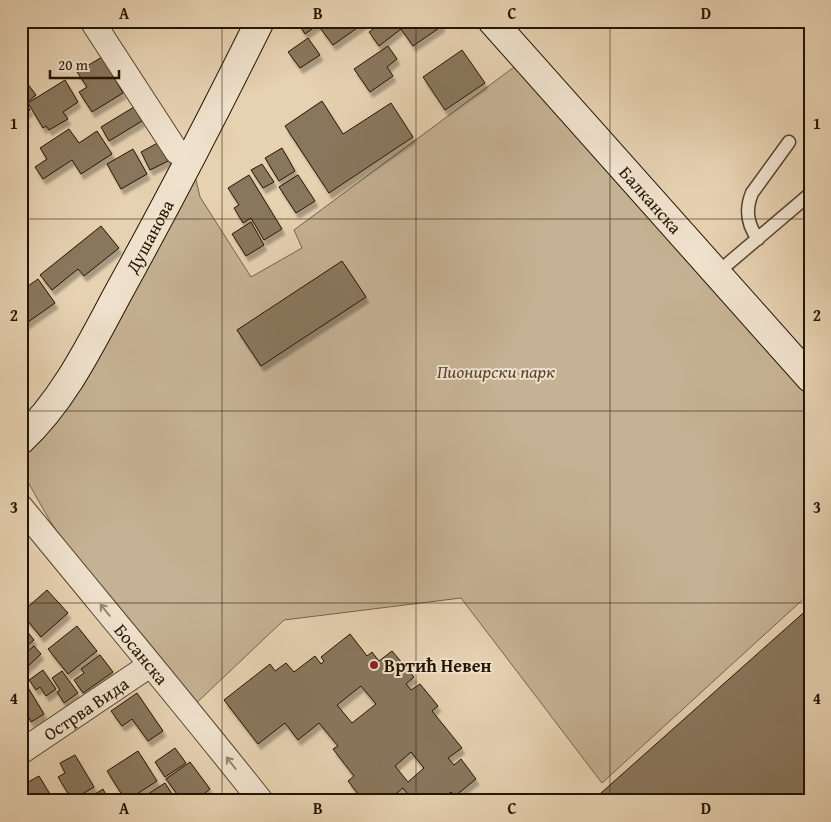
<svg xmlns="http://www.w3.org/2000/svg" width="831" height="822" viewBox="0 0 831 822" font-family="'Gentium Book Plus',serif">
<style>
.green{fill:#c5b193;stroke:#75644a}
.building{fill:#89775d;stroke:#251601;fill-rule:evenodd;filter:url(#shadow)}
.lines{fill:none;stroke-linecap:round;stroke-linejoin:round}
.lane-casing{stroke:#55452d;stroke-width:15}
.street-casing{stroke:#55452d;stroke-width:26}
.secondary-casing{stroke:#251601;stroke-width:30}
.lane{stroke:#efe1cc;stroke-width:12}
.street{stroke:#efe1cc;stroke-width:24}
.secondary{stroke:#efe1cc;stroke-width:28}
.oneway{stroke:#948671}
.grid{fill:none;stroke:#251601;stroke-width:1;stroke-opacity:0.55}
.poi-dot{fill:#8f2418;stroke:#efe1cc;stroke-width:2}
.labels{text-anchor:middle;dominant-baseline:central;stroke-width:4;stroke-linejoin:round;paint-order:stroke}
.street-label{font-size:18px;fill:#251601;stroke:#efe1cc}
.park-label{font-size:18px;font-style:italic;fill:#55442d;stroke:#efe1cc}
.poi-label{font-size:18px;font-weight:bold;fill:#251601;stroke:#efe1cc;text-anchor:start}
.neatline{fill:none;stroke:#251601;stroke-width:2}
.grid-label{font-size:16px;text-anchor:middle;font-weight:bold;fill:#251601}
</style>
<defs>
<filter id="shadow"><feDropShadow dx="3" dy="5.5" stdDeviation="1" flood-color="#0004"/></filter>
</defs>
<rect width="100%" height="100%" fill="#e6d1b1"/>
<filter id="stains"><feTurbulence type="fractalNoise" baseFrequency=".004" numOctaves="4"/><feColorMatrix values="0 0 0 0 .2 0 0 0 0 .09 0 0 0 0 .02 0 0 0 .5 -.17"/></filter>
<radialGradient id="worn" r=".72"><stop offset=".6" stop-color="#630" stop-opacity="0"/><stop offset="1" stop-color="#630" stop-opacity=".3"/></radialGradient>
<path class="green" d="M525,59l285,319v215l-208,190 -141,-185 -177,22 -95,90 -45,-53 -94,-136 -26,-46 5,-28 162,-288 9,38 51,80 51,-29 -8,-18z"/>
<path class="building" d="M301,21h22l-18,13 -7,-11z
M329,21h38l-34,24 -13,-17z
M384,21h55l3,5 -29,20 -12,-17 -22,17 -10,-14z
M308,38l12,17 -20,13 -12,-16z
M388,46l9,13 -10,8 6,9 -23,16 -16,-23z
M462,50l23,33 -40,27 -22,-33z
M102,57l21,36 -31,19 -13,-20 8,-5 -10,-15z
M65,80l13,22 -15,10 5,7 -19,11 -3,-4 -3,2 -15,-25z
M27,83l9,12 -11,9 5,6 -8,5 5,6 -6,4v-38z
M322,101l21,33 48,-31 22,34 -84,56 -44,-67z
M134,107l8,14 -33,20 -8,-14z
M69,129l10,14 18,-12 15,23 -31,20 -9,-14 -29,19 -8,-12 12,-8 -7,-11z
M163,140l9,19 -22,11 -9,-18z
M282,148l13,23 -16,10 -14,-23z
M133,149l14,25 -26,15 -14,-25z
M262,164l12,18 -11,6 -12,-18z
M249,175l33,54 -18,11 -13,-22 -8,5 -9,-15 5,-3 -11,-17z
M298,175l17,26 -19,12 -17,-26z
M251,222l13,23 -18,11 -14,-22z
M101,226l18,22 -35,28 -6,-7 -26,21 -12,-15z
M342,261l24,36 -105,69 -24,-36z
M38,279l17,24 -34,24v-30l3,-2 -3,-4z
M47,590l21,23 -27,24 -20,-24z
M810,607v194h-218z
M22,625l12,15 -13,11v-25z
M77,626l20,25 -29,23 -20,-25z
M350,634l17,22 5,-4 7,9 13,-10 22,26 -8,7 5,6 9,-6 18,22 -6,5 30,37 -14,10 6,7 7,-6 15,20 -21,17 -4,-4 -11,9h-27l-10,-13 -16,13h-38l9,-7 -10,-13 6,-5 -21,-27 5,-3 -19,-23 -21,17 -13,-17 -27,21 -34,-44 46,-36 5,7 11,-8 8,9 21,-16 6,8 3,-3 -3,-4zM361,686l15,18 -24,19 -15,-18zM411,752l13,16 -16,14 -13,-16z
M34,646l7,8 -16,15 -4,-4v-8z
M100,655l13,17 -30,21 -9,-13 10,-7 -3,-4z
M43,670l13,19 -10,7 -6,-9 -4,3 -7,-10z
M62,671l16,22 -14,10 -7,-11 3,-2 -8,-12z
M21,676l23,38 -13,8 -6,-11 -4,2z
M137,693l26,38 -15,10 -16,-22 -10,7 -11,-15z
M175,748l11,15 -21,14 -10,-15z
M138,751l19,30 -31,20 -19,-30z
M75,755l19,32 -22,13 -14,-23 7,-4 -5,-10z
M190,762l20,27 -15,12h-13l-16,-22z
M39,776l15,25h-33v-15z
M165,783l7,11 -10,7h-25z
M103,789l6,12h-17l-2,-4z"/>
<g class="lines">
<g class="lane-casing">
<path id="lane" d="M758,239c-11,-15 -13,-29 -6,-46l37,-51
M717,273l93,-79"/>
</g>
<g class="street-casing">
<g id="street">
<path d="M92,21l85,131 14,7"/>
<path id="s1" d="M21,507c80,98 162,195 240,294"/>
<path id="s2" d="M21,752l129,-87"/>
</g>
</g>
<g class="secondary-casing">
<g id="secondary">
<path id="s3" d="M492,21l318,357"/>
<path id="s4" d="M21,440c45,-42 72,-101 101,-154 48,-87 94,-176 138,-265"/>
</g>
</g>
<use href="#lane" class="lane"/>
<use href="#street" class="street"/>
<use href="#secondary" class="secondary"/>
</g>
<defs><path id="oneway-shaft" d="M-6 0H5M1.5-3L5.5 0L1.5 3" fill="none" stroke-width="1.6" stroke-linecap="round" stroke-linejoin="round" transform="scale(1.25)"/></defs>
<g class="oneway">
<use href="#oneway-shaft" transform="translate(105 610) rotate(-129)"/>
<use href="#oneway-shaft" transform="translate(231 763) rotate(-128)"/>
</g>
<path class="grid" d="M222,21v780M416,21v780M610,21v780M21,219h789M21,411h789M21,603h789"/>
<circle class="poi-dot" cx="374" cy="665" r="5"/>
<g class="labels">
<g class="street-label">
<text stroke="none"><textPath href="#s3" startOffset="239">Балканска</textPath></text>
<text stroke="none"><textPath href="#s4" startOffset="242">Душанова</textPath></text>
<text stroke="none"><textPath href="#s1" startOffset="190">Босанска</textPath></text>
<text stroke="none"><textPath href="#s2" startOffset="78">Острва Вида</textPath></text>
</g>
<g class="park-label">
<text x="496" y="371">Пионирски парк</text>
</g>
<g class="poi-label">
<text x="384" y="665">Вртић Невен</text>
</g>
</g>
<rect width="831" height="822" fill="none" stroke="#e6d1b1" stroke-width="55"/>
<path d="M50 70v8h69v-8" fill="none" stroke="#251601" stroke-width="2.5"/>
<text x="58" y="70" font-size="15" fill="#251601" stroke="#efe1cc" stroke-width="4" paint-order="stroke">20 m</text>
<rect x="28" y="28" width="776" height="766" class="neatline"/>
<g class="grid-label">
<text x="124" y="19">A</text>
<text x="318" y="19">B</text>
<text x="512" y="19">C</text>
<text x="706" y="19">D</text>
<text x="14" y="129">1</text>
<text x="817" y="129">1</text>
<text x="14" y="321">2</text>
<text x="817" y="321">2</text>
<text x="14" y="513">3</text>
<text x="817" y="513">3</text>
<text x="14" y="704">4</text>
<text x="817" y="704">4</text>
<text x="124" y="814">A</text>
<text x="318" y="814">B</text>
<text x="512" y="814">C</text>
<text x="706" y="814">D</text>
</g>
<rect width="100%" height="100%" filter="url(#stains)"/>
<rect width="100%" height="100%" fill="url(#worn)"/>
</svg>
